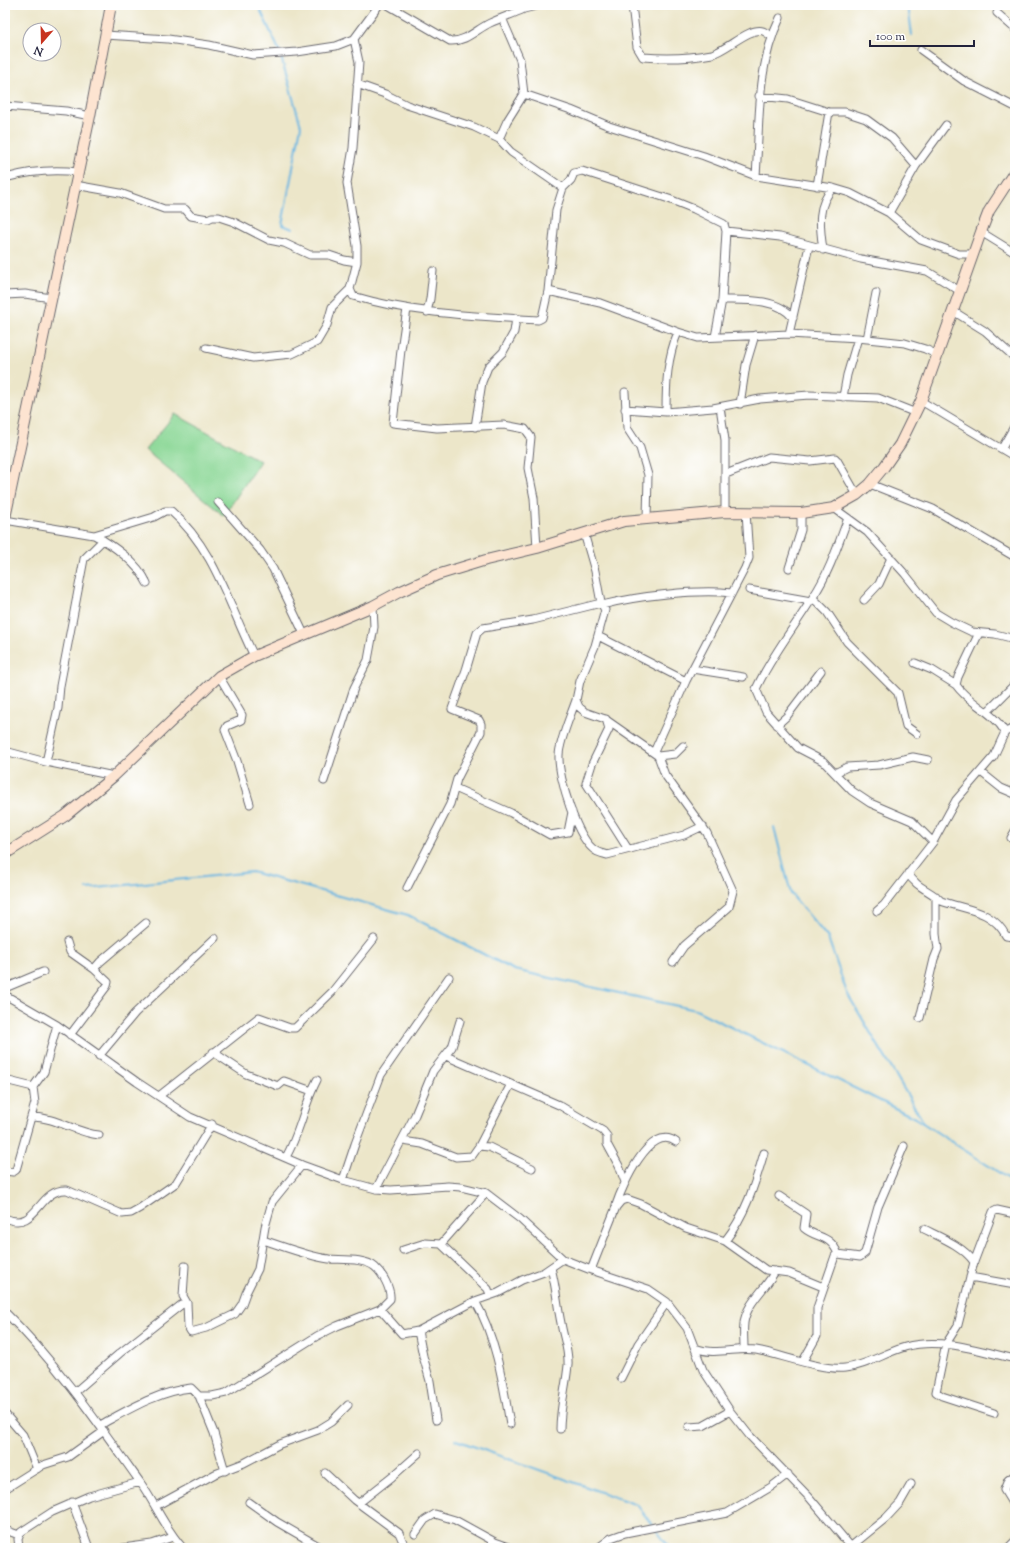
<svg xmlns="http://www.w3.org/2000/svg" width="1020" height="1553" viewBox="0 0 1020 1553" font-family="'Sorts Mill Goudy',serif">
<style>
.green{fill:#8ad795;stroke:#567c68}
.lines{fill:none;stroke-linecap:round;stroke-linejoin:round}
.stream{stroke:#67b6e2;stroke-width:2}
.street-casing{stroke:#69676d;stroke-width:9}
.secondary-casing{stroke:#69676d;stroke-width:12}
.street{stroke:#fff;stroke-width:7}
.secondary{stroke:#fde4d1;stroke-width:10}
</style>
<rect width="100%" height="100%" fill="#fff"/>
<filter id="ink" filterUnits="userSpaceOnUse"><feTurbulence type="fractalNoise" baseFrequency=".025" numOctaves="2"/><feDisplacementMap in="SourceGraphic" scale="8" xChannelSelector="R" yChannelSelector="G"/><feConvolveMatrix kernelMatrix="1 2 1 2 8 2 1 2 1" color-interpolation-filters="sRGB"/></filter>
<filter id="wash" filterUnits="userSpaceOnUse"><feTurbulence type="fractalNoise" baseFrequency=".012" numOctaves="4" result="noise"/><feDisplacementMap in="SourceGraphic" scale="16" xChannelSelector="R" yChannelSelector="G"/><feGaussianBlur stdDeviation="0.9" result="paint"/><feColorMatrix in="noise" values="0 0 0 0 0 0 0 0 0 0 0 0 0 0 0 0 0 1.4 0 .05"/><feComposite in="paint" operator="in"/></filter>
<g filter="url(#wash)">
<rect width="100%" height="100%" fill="#ece6c9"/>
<path class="green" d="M175,414l85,47 -36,55 -79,-66z"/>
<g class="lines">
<path class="stream" d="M258,5l21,45 22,76 -19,99 11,4
M908,5l4,30
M774,827l17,67 37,44 19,55 77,130
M87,889l165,-17 156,43 106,55 182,40 219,108 100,65
M456,1440l181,65 16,21
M656,1530l14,18"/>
</g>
</g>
<g filter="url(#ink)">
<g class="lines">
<g class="street-casing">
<path id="street" d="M388,5l62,36c16,1 27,-12 40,-18 11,-5 23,-9 34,-14
M514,5l10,4 16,-4
M632,5l5,42 6,10c22,2 48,1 69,-3 15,-4 37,-27 51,-23 3,1 6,4 8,5
M997,13l18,16
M105,35l63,4 41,6 44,10 44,-3 39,-6 18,-7 25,-34
M354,39l5,23 -6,86 -6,35 10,63v16l-7,27 3,7c60,18 122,20 185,24l4,-2 6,-27 8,-81 7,-22 8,-8 3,-7 8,-2 87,28 25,10 30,15 2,7 -4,69 -7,37
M921,50l43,31 51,26
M357,84l28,10 22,11 67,22 25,12 12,13 52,36
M524,94l47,16 38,16 95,30 52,20 77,12 17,5 39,20 32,27 38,14h14
M759,96l29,3 41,13h16l21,7 26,19 24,28
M5,106l61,5 24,5
M499,139l8,-18 17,-27 -4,-34 -18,-42
M756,176c4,-53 0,-109 24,-158
M5,178c25,-7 47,-9 73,-6
M75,185l45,8 44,16h21l6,7 17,3 4,-2h7l15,5 35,18 15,3 26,12h19l15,5 13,2
M817,186l12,-74
M889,213l27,-47 30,-41
M726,231l54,6 81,22 66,12 33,20
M981,232l34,21
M823,250c-3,-23 -7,-44 10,-62
M548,291l52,12 78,29 20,6 91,-4 69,4 47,5 20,6 13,6
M5,295l20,-1 26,4
M722,300c23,0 56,-2 71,18
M407,309l-6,41 -8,73 44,5 67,-3 21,4 6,8 -3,31 6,30 3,50
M953,311l32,20 30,27
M427,312l3,-13 3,-28
M789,334l20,-88
M867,339l9,-46
M206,348l47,10 39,-4 25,-12 10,-17 5,-18 18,-18
M625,392l2,36 13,20 8,27 -1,44
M843,397l4,-22 11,-37
M921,401l94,56
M740,404l6,-39 9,-30
M720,407l5,33v72
M625,409l41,3 47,-4 47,-9 49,-4 69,3 38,15
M666,412c0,-28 1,-54 12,-80
M475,427l7,-45 6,-15 15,-15 11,-20 2,-14
M1002,448l13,-23
M726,474l43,-17 41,4 25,-3 2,2 20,35
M870,484l63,25 82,48
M218,502l42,48 13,19 31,65
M834,508l33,24 38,42 31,39 15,9 21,10 23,2 20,5
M848,518c-10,27 -19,55 -35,79 -19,31 -42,59 -57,92l10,23 32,36 25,13 29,30 18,12 42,18 21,21
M5,520l89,15c19,10 44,28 53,48
M584,533l11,38 6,32 4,7 -10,36 -15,35 -4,19 3,7 6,5 20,7 53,37 17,-2 8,-8
M94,535l60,-18 11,-6h6c44,38 58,95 83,145
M789,568l12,-38v-17
M749,590l62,11
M813,598l14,14 20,30 51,51 8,33 11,8
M864,600l15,-16 12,-26
M602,605c35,-9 95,-16 130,-12
M979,633l-21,44 -2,8c13,19 36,25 49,47
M598,636l88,45
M915,663l17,7 24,15
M692,669l51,8
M219,676l23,39 -1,5 -14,6 -2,4 12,31 13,43
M576,700c-5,15 -17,41 -17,56 -1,21 18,84 37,95 3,2 8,3 11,4l77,-20 19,-9
M987,712l28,-28
M606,719l3,10 -17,35 -6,19 42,66
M777,725l10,-9 34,-45
M5,751l41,11 68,14
M654,752l32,-71 59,-113 4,-10 -3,-46
M658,756l7,19 42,58 26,58 -4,16 -45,39 -11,16
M46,762l12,-54 2,-22 24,-127 19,-19
M981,772l20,16 14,6
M835,773l12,-6 32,-2 34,-8 15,3
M324,781l30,-93 14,-28 6,-33 -1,-21
M455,788l56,25 39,22 18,-3 4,-20
M1011,838l4,-7
M908,873c8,15 22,17 33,28 26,9 52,9 65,35l9,1
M407,888l43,-84 7,-25 24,-47v-8l-2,-4 -27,-11 14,-39 11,-37 6,-5 50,-8 68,-17
M877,911l7,-6 49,-63 23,-42 38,-44 11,-24 10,-4
M67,942l3,10 24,17 14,13 -1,4 -37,49
M94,969l6,-7 46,-39
M5,988l38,-16
M5,995l52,30 80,57 53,35 112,48 41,15 33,9 15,1 57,-4 13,1 25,6 34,26 43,40 28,11 57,19 19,13 20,26 16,42 27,41 19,24 60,62 43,51
M920,1018l14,-59 4,-10 -2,-15v-38
M213,1052l33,22 32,12 6,-5 28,10
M99,1056l36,-43 80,-75
M446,1056l113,49 44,26 4,5v8l12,22 6,16
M5,1080l28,7
M33,1087l11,-15 13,-47
M159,1096l100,-79 31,11h5l37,-36 42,-53
M32,1117c24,0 44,16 67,18
M403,1141l19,3 34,13 16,-1 7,-10 32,-62
M479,1146l10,1 43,21
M286,1157c14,-24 18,-52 31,-77
M5,1171l8,1 3,-2 19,-67 -2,-16
M343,1180l12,-36 26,-69 68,-98
M376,1189l39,-74 18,-44 19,-24 8,-26
M779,1196l27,18 -2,14c13,11 26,6 34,26
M616,1205c6,-18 34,-83 60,-63
M5,1218c32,15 33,-30 62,-28l55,24 9,-1 9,-5 36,-25 36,-59
M924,1229c16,8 39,17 50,33
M263,1240c22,7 44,16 66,19 13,1 36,-1 46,8 8,7 16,22 15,32l-10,10
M725,1241c20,-25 30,-57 39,-88
M441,1244l45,-51
M403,1250l22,-7 16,1 47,45 2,6
M185,1266l-2,30 4,7 1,24 3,5 15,-4 29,-14 7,-10 4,-11 12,-24 7,-42 7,-25 30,-37
M551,1268c5,18 6,36 10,55 2,14 8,27 7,42 -2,22 -8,42 -8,64
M591,1270l25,-63 5,-6 6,-2 14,5 45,24 39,13 41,29 23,3 34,14
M970,1277l45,8
M475,1301c21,36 28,82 35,123
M5,1312c51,50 93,111 135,170 15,21 25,47 43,66
M418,1331l5,25 7,25 6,39
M695,1348c19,8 41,-1 61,2 23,4 67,21 89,18 21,-2 39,-15 60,-21 36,-10 75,4 110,12
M744,1348c0,-8 -1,-17 0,-25 2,-20 23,-35 31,-52
M803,1361l14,-25v-28l18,-52 3,-2 22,3 5,-4 13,-46 26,-61
M621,1378l17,-34 29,-42
M75,1392l45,-39 61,-48 6,-2
M199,1396l15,37 11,38
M994,1413l-52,-17 -6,-4 10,-48 12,-19 16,-63 19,-50 4,-2 18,4
M5,1414l18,21 14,34
M100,1425c28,-15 59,-34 91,-37l8,8h13l14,-3 91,-57 20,-10 43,-17 22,25 16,-3 57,-30 23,-8 24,-13 22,-8 19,-13
M689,1427l14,-1 27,-15
M325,1473l29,27 45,33 4,9 -1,6
M1015,1475l-7,5 -4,10 11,18
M5,1489l38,-24 25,-8 36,-26
M72,1502l17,46
M249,1502l28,20 45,26
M359,1503l33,-26 27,-24
M156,1506l59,-32 29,-11 36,-19 38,-14 13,-8 17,-17
M5,1530l14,5
M415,1534l10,-14 10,-6 20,6 40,22 17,6
M19,1548l-1,-9 3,-7 31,-20 37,-16 51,-14
M123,1548l29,-4 21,-7
M598,1548l13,-10 14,-5 102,-20 44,-26 17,-13
M849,1548l37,-30 14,-15 11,-19
M1008,1548l7,-7"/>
</g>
<g class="secondary-casing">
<path id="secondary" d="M5,518l85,-402 21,-111
M5,854l60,-38 49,-40 105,-100 35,-20 119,-50 26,-14 38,-17 49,-15 51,-12 87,-27 101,-9 76,1 33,-5 23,-13 13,-11 14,-17 16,-23 21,-43 60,-169 8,-21 26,-40"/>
</g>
<use href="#street" class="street"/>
<use href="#secondary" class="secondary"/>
</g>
</g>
<rect width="1020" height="1553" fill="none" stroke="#fff" stroke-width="20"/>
<g transform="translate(42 42) rotate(200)"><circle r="19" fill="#ffffff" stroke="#a7a7b1"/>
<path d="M0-3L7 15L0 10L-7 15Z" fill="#c8321e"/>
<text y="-6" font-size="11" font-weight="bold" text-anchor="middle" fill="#22223b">N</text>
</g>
<path d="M870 40v6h104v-6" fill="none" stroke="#22223b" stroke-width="2"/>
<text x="876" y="40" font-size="12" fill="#22223b" stroke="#ffffff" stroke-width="3" paint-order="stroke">100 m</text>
</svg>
